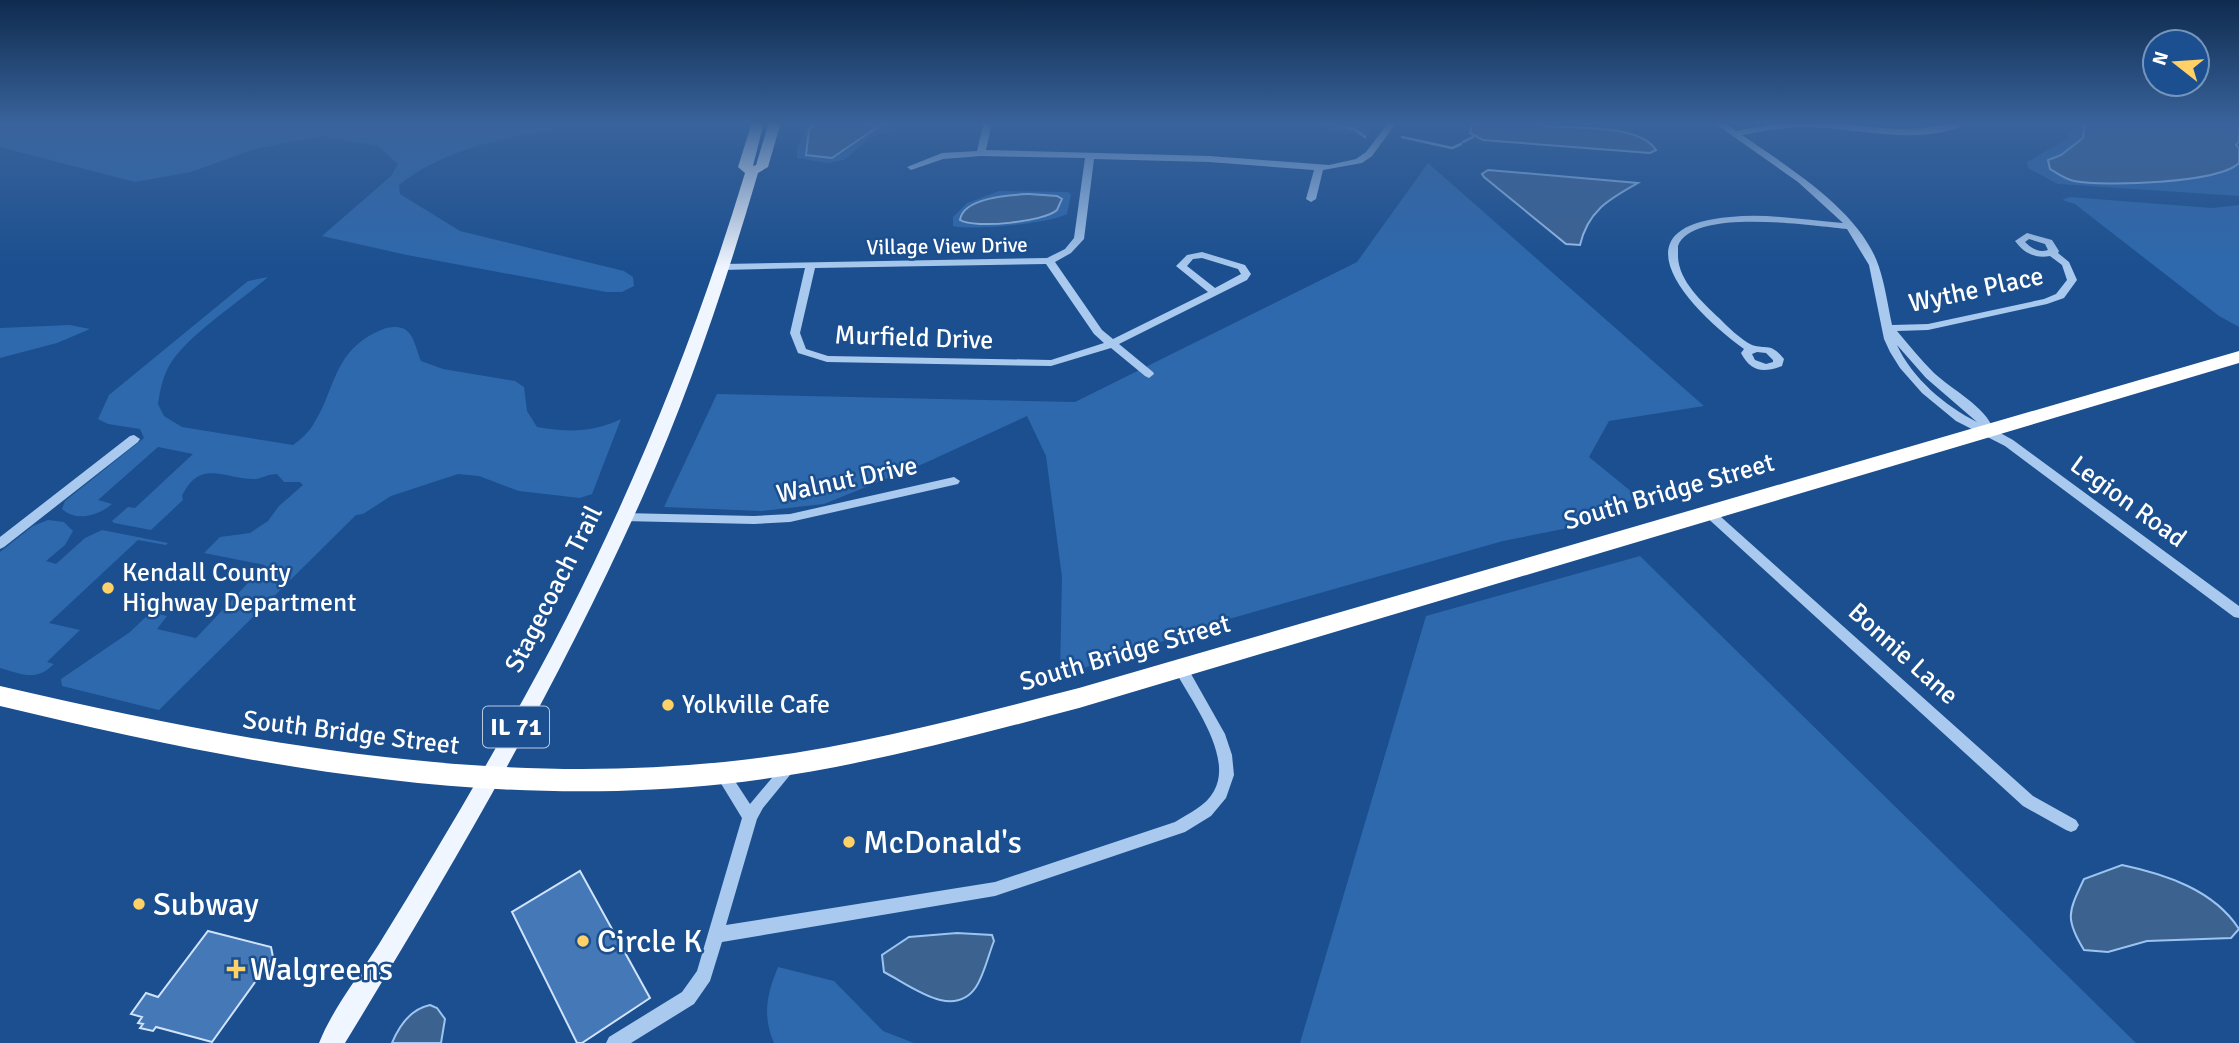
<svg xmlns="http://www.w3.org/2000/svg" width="2239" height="1043" viewBox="0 0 2239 1043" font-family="Signika,sans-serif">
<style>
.green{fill:#2e69ad;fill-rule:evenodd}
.water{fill:#3c6290;stroke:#9cc4f0;stroke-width:2}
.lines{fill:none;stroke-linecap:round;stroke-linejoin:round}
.stream{stroke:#9cc4f0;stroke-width:2.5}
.building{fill:#4478b7;stroke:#cfe3fa;stroke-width:2}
.minor{fill:#a9c9ee;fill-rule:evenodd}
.major{fill:#f0f6ff;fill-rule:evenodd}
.highway{fill:#fff;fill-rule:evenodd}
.poi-dot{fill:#ffd166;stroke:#1b4f8f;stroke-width:2.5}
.labels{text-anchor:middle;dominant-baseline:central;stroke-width:5;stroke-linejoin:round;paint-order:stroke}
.far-street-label{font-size:21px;fill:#fff;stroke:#1b4f8f}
.shield{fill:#1b4f8f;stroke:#bbcadd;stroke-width:2}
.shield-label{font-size:24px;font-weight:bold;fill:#fff}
.street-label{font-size:26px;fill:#fff;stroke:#1b4f8f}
.poi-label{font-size:26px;fill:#fff;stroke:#1b4f8f;text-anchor:start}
.near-poi-label{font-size:32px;fill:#fff;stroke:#1b4f8f;text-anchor:start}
</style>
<rect width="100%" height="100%" fill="#1b4f8f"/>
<path class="green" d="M0,122h600c-69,13 -145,18 -201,63l1,9 60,37 164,40 9,6 1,9 -12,6h-16l-199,-37 -85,-19 69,-60 7,-12 -20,-18 -56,-10 -67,13 -64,23 -56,10 -135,-35z
M808,122h35l-26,1 -8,7 -3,25 35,-1 38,-29 -30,-3h56l-3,5 -31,10 -27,23 -16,3 -31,-5v-10z
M1274,122h101l-7,14z
M2076,122h9l-2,16 -22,17c11,7 27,25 40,27 27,4 119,0 138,-19v33l-181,-12 -30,-16 -1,-6 40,-23z
M1428,163l276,243 -95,15 -20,36 49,40 -70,31 -65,13 -274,78 -169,57 2,-99 -16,-121 -19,-40 -102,47 -101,41 -63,7 -97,-4 53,-113 358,8 282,-140z
M999,191l69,1 3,3 -4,19c-15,9 -96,17 -114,12v-9l14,-14zM1006,195l51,1v14c-15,14 -68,15 -88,14l-9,-9 17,-12z
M2070,197l142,11 27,-3v122l-20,-11 -144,-112 -13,-4z
M268,277c-27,24 -85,61 -100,91 -6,12 -8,23 -10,36l6,12 18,11 111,18c7,-5 15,-12 20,-20 24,-37 19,-74 68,-95 7,-3 20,-5 26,1 7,5 10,21 14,30l22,8 72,12 9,6 3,24 10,16c31,5 55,6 84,-8l-29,75 -12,4 -61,-7 -40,-15 -21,-2 -67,22 -28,18 -7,1 -197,195 -97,-24 -1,-7 69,-47 21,-20 16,4 -10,13 39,9 69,-73 -61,-12 16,-16 30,-4 18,-12 11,-15 24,-21 -3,-3h-16l-7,-8c-9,0 -14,4 -21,5 -30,1 -56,-22 -74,17l1,4 -32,30 -37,-7 -2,-2 16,-14 7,1 58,-54 -35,-7 -60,53 14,4c-14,12 -36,18 -50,5l3,-8 79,-63 -4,-9 -32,-5 -10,-5 11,-24 139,-114z
M70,325l20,4 -33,14 -57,15v-30z
M48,520l16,2 9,9 -8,14 -19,16 10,3 29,-26 17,-8 66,13 -2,2 -28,-5 -89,83 31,7 -33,32 7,2c-18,18 -32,10 -54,4v-116l33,-26z
M1640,556l496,487h-836l126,-427z
M778,967l56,14 49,50 31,12h-140c-12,-28 -7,-49 4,-76z"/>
<path class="water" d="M849,122l30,4 -47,32 -26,-3 3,-25 5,-6z
M1473,122h63l11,4c30,3 93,-2 109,24l-6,3 -167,-13 -13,-7z
M2085,122h154v19l-3,4 3,3v15c-20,20 -135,24 -165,18 -9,-2 -16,-7 -24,-12l-2,-9 13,-5 22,-17z
M1488,170l150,13c-28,16 -50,27 -58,62l-14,-1 -82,-67 -2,-3z
M1029,194l28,2 5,3 -5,11c-13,12 -82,19 -97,10 3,-23 52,-25 69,-26z
M2122,865c43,9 92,25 117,64l-8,9 -84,3 -39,11 -24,-2c-20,-32 -15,-39 0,-71z
M957,933l35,2 2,6c-6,15 -10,34 -18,46 -23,34 -66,-2 -92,-15l-2,-17 27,-18z
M430,1005l7,3 8,11 -4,24h-49c7,-17 19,-34 38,-38z"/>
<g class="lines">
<path class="stream" d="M1318,122l36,7 11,8
M1402,137l50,11 9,-4
M1463,142l10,-5"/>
</g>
<path class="building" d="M580,871l70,127 -68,45h-5l-65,-131z
M208,931l63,16 2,10 -61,85 -56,-15 -3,4 -13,-3 3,-4 -5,-1 4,-6 -11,-3 15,-21 12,4z"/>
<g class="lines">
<path class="minor" d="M984,122h8l-6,28 223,6 120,9 27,-6 10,-7 23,-30h8l-25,34 -10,7 -39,7 -7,29 -5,3 -5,-3 8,-29 -105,-8 -115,-3 -10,80 -13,14 -16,9 47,68 11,9 95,-47 -32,-26 11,-11 15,-3 43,13 6,9 -4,6 -128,64 34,28 1,2 -5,4 -4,-2 -34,-28 -60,18 -224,-4 -29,-9 -8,-20 15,-65 -82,2 -5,-3 5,-3 324,-6 18,-9 9,-11 11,-80 -104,-2 -38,3 -32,11 -4,-3 35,-14 35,-2zM1202,258l36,11 3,5 -26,14 -28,-22 6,-7zM1046,264l48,70 10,9 -53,17 -223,-4 -22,-7 -6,-16 15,-65z
M1713,122h10l13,9c27,-5 53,-10 81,-9 29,1 58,7 87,7 23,1 43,-7 65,-7 -39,25 -112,7 -157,5 -23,-1 -47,4 -70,8 46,32 119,76 137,132 6,18 9,39 13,58l36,-1 116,-25 12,-5 11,-14 -5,-15 -12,-9c-15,3 -26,-3 -35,-15l12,-8 25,7 7,11 -1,2 11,9 8,18 -13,18 -17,6 -119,26 -31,1c12,14 24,29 37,42 16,15 53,35 59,56l20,11 226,166v12l-5,-1 -229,-171 -49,-25 -34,-28 -22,-25 -10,-16 -6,-13 -15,-74 -22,-36c-33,-3 -155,-22 -169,17 0,1 0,10 0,11 1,24 24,45 41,61 8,8 22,22 33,27 16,5 18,-3 32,14l-2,7c-19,7 -31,6 -41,-13l3,-4c-50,-36 -135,-122 -14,-132 37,-4 75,3 113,6l-45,-41zM2029,239l16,5 3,6c-9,3 -16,-1 -23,-8zM1897,345l29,33 51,44c-32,-16 -65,-44 -80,-77zM1757,352l9,1 7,7v2l-7,2 -11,-4 -3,-6z
M134,435l6,4 -2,3 -134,105 -4,2v-12l130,-101z
M954,477l6,4 -2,3 -168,38 -36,2 -131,-3 -6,-4 6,-4 131,3 36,-2z
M1707,507l4,1 322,288 43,24 3,5 -3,5 -5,2 -5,-2 -43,-24 -320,-292 -2,-3z
M1181,663l5,2 39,69 7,21 2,20 -8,23 -15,18 -26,16 -190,64 -273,46 -12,39 -16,23 -63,39h-25l3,-6 73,-45 15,-21 45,-153 -25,-41 -2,-4 2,-4 5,-2 5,2 23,35 37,-44 5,-2 5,2 2,4 -36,44 -6,11 -31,106 269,-43 180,-60c14,-9 31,-16 39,-31 20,-35 -24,-92 -40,-122l2,-4z"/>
<path class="major" d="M752,122h12l-11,44 3,-1 13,-43h12l-13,45 -10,6c-32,110 -69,219 -115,323 -85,190 -190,370 -298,547h-26c14,-35 40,-67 60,-99 41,-66 81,-133 119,-200 105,-181 187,-372 247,-571l-7,-6z"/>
<path class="highway" d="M2239,351v12l-1160,345c-117,31 -235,63 -355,76 -246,26 -486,-21 -724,-78v-20c238,55 478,101 724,76 120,-12 238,-44 355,-74z"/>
</g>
<linearGradient id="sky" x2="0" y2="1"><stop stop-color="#0f2b4f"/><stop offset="0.46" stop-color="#39639b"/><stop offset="1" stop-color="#39639b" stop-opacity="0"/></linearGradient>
<rect width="2239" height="268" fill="url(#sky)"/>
<g class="poi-dot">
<circle cx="108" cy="588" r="7"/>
<circle cx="668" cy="705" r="7"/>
<circle cx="849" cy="842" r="7"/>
<circle cx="139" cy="904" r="7"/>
<circle cx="583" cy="941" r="7"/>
<path d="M232.5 958.5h7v7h7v7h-7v7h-7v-7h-7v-7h7z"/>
</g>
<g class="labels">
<g class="far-street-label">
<text transform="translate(947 246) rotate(-1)">Village View Drive</text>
</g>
<rect class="shield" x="483" y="706.5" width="66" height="41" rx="5"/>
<g class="shield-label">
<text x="516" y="727">IL 71</text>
</g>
<g class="street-label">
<text transform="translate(1976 290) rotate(-12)">Wythe Place</text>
<text transform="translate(914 338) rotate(2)">Murfield Drive</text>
<text transform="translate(847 480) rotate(-12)">Walnut Drive</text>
<text transform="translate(1669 492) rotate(-16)">South Bridge Street</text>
<text transform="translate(2128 502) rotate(36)">Legion Road</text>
<text transform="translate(554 589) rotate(-63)">Stagecoach Trail</text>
<text transform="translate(1125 653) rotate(-16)">South Bridge Street</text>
<text transform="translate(1903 654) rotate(42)">Bonnie Lane</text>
<text transform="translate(351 733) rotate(7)">South Bridge Street</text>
</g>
<g class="poi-label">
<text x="122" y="573">Kendall County<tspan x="122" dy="30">Highway Department</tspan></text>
<text x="682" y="705">Yolkville Cafe</text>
</g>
<g class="near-poi-label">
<text x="863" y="842">McDonald's</text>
<text x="153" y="904">Subway</text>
<text x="597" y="941">Circle K</text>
<text x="250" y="969">Walgreens</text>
</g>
</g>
<g transform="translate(2176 63) rotate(287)"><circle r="33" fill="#1b4f8f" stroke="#7695bc" stroke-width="2"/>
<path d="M0-5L12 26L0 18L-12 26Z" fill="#ffd166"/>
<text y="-10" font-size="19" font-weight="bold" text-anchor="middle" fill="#ffffff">N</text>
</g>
</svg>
